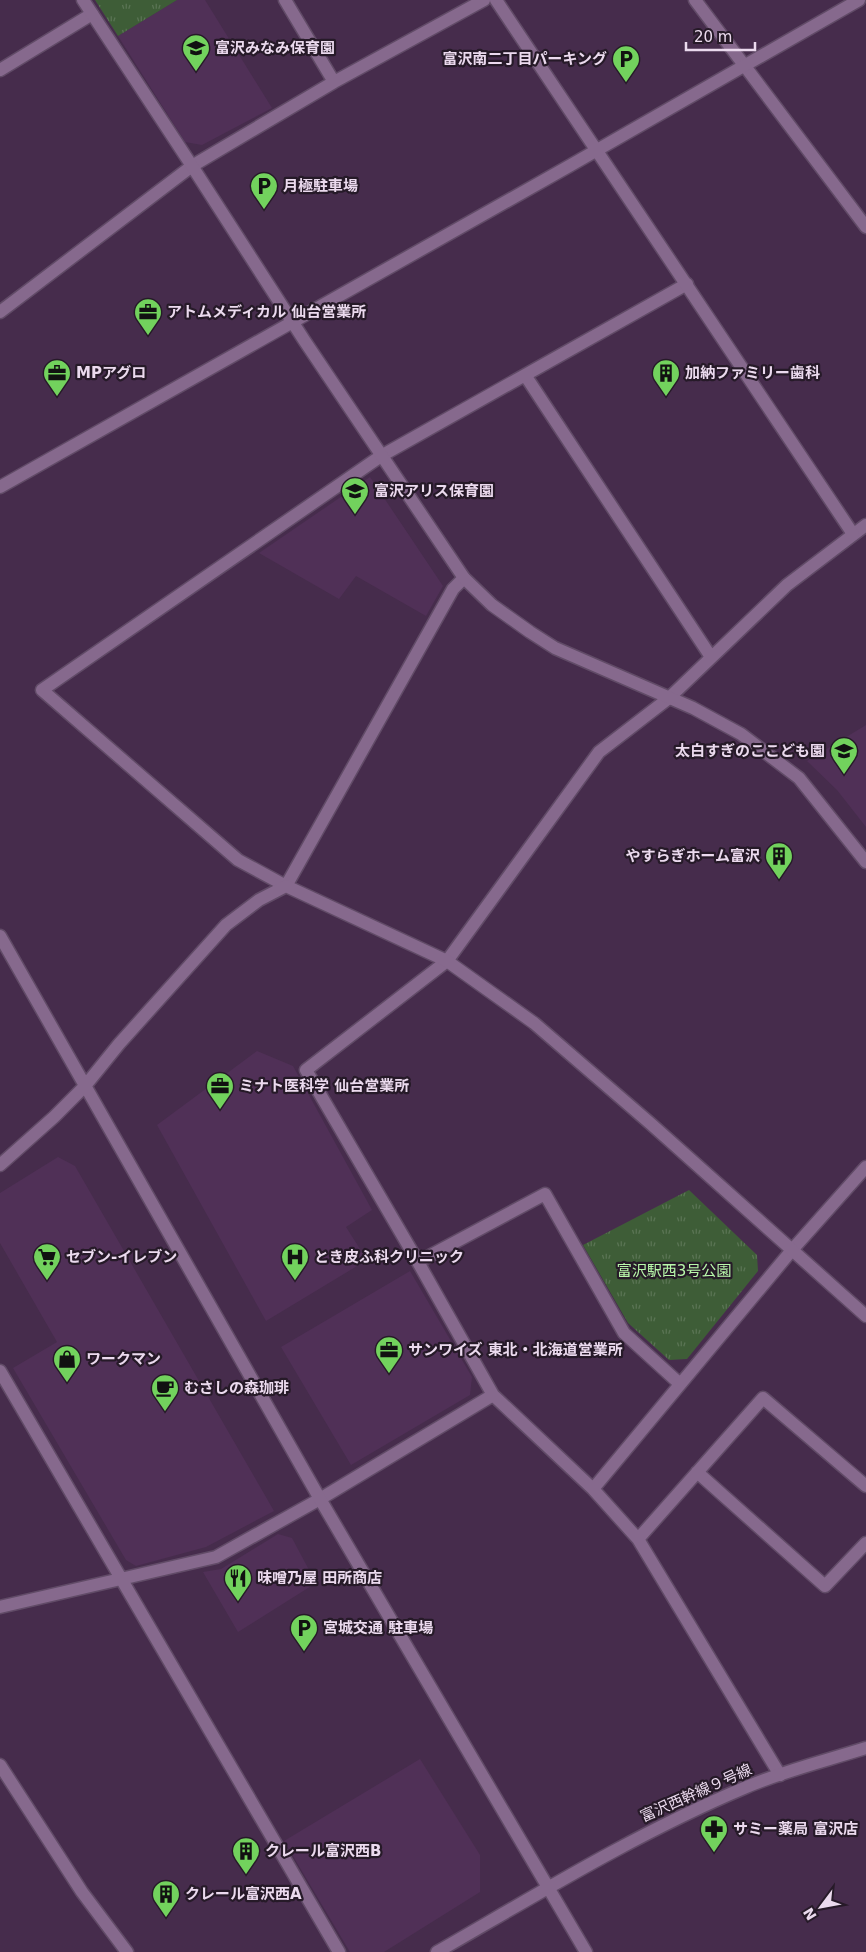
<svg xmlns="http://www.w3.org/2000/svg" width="866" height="1952" viewBox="0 0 866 1952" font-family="'DejaVu Sans','Noto Sans JP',sans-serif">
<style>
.built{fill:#503057}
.park{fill:url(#park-tufts)}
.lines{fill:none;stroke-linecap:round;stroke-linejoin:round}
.minor-casing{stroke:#614b67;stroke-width:15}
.tertiary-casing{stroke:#614b67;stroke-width:15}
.minor{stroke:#86698d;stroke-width:12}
.tertiary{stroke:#86698d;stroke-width:12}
.labels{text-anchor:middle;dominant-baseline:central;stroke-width:4.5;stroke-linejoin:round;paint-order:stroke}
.poi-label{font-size:15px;font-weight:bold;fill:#ebdaee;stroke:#261a28;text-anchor:start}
.park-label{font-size:15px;fill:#b8f8aa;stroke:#261a28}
.street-label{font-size:15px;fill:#ebdaee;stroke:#261a28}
</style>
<defs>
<pattern id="park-tufts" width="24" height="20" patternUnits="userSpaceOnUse" patternTransform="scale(1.25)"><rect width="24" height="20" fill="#3e5d37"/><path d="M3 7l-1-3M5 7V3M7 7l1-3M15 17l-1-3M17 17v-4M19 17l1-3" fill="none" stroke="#5a7454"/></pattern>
</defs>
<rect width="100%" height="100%" fill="#462c4c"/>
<path class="built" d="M177,0h28l67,108 -70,37 -17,-3 -67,-106z
M370,477l73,109 -17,30 -70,-40 -17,23 -80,-46z
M866,725v102l-29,-37 -30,-29z
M257,1051l36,15 79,144 -26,17 21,33 -101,61 -109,-196z
M58,1157l17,9 199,345 -68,36 -70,19 -10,-6 -113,-192 44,-26 -57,-99v-50z
M410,1271l62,106 -2,18 -119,70 -70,-118z
M278,1534l14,4 24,45 -78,49 -35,-60 18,-3z
M420,1759l60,96v37l-96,60h-34l-66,-111z"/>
<path class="park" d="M95,0h82l-59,36z
M689,1190l68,65 1,16 -71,88 -18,1 -41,-37 -45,-78z"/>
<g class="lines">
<g class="minor-casing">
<path id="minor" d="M285,0l49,82
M695,0l171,227
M0,70l92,-56
M0,312l192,-146 142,-84 150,-82
M525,375l186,282
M464,578l-11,11 -167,297 -48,-26 -196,-170 339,-234 306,-172
M418,1262l127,-68 79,139 56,51
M0,1371l339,581
M493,1395l-75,-133 -112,-192 141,-109 152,-209 70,-54 118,-113 79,-60
M697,1472l128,114 41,-43
M593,1489l199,-239 74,-83
M638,1539l125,-141 103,88
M0,1607l216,-50 104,-58 173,-104 100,94 45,50 142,236"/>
</g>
<g class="tertiary-casing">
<path id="tertiary" d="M83,0l109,166 112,174 160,238 28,27 38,27 25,16 138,60 48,26 58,44 67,84
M496,0l357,534
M0,487l571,-322 288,-165
M0,936l320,563 266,453
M0,1165l54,-48 31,-31 34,-42 107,-119 33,-25 27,-14 161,75 87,62 117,101 215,192
M0,1765l82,127 45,60
M437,1952c101,-58 200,-119 307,-164 39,-17 81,-27 122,-40"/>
</g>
<use href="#minor" class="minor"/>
<use href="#tertiary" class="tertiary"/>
</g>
<defs>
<g id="school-pin" transform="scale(1.4375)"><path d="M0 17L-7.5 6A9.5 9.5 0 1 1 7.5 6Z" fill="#72d25d" stroke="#261a28"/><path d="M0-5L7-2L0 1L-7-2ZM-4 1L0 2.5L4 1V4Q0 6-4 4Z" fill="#111"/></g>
<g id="parking-pin" transform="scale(1.4375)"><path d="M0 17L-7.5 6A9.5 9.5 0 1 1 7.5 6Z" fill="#72d25d" stroke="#261a28"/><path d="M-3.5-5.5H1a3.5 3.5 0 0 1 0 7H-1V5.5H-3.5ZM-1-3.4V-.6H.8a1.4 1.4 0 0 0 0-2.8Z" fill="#111"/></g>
<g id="office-pin" transform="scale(1.4375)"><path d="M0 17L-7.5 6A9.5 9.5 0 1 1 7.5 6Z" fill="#72d25d" stroke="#261a28"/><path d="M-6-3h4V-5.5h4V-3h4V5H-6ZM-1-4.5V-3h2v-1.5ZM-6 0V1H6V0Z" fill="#111"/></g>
<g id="building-pin" transform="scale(1.4375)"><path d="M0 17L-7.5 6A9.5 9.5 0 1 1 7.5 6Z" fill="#72d25d" stroke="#261a28"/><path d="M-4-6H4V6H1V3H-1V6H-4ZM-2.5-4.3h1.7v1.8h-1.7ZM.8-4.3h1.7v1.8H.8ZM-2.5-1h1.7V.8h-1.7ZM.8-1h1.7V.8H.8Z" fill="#111"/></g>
<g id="supermarket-pin" transform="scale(1.4375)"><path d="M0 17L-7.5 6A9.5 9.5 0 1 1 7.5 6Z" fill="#72d25d" stroke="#261a28"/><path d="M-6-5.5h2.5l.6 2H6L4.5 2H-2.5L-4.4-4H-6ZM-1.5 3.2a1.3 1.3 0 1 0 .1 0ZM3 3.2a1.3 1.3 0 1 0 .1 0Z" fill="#111"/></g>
<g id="hospital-pin" transform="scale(1.4375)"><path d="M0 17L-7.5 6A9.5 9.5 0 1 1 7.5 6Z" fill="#72d25d" stroke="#261a28"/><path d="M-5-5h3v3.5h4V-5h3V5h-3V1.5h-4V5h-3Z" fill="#111"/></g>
<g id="shop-pin" transform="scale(1.4375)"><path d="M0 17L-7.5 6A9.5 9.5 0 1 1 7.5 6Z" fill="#72d25d" stroke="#261a28"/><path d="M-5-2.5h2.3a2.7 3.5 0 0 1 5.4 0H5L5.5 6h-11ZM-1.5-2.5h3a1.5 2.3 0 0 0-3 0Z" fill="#111"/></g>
<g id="cafe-pin" transform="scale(1.4375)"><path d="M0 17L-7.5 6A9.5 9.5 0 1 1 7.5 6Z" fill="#72d25d" stroke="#261a28"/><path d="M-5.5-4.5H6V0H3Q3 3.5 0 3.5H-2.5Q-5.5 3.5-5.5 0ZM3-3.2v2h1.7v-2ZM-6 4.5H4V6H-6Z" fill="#111"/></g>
<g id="restaurant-pin" transform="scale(1.4375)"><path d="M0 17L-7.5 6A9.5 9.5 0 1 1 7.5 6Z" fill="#72d25d" stroke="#261a28"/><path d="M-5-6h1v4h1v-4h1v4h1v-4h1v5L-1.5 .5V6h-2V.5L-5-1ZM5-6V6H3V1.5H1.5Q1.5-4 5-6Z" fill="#111"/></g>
<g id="pharmacy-pin" transform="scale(1.4375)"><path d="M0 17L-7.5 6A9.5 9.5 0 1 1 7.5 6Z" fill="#72d25d" stroke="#261a28"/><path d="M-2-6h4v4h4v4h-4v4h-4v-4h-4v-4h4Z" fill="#111"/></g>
</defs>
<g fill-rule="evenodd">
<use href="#school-pin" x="196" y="48"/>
<use href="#parking-pin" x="626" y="59"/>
<use href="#parking-pin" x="264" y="186"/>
<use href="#office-pin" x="148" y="312"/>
<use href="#office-pin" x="57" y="373"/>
<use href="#building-pin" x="666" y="373"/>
<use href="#school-pin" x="355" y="491"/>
<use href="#school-pin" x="844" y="751"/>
<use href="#building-pin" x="779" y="856"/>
<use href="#office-pin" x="220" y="1086"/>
<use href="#supermarket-pin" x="47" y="1257"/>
<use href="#hospital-pin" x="295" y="1257"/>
<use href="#office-pin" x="389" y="1350"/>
<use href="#shop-pin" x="67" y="1359"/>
<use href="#cafe-pin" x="165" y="1388"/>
<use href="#restaurant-pin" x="238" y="1578"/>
<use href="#parking-pin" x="304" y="1628"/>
<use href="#pharmacy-pin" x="714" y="1829"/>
<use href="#building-pin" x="246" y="1851"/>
<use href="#building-pin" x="166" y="1894"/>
</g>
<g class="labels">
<g class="poi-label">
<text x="215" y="48">富沢みなみ保育園</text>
<text x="607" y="59" text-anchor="end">富沢南二丁目パーキング</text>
<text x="283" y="186">月極駐車場</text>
<text x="167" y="312">アトムメディカル 仙台営業所</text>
<text x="76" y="373">MPアグロ</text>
<text x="685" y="373">加納ファミリー歯科</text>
<text x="374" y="491">富沢アリス保育園</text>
<text x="825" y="751" text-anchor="end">太白すぎのここども園</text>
<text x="760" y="856" text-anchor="end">やすらぎホーム富沢</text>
<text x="239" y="1086">ミナト医科学 仙台営業所</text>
<text x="66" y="1257">セブン-イレブン</text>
<text x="314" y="1257">とき皮ふ科クリニック</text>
<text x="408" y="1350">サンワイズ 東北・北海道営業所</text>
<text x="86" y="1359">ワークマン</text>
<text x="184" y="1388">むさしの森珈琲</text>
<text x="257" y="1578">味噌乃屋 田所商店</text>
<text x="323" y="1628">宮城交通 駐車場</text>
<text x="733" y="1829">サミー薬局 富沢店</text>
<text x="265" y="1851">クレール富沢西B</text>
<text x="185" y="1894">クレール富沢西A</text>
</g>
<g class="park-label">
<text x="674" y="1271">富沢駅西3号公園</text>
</g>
<g class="street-label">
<text transform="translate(696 1793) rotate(-24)">富沢西幹線９号線</text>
</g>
</g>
<g transform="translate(821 1907) rotate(238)" stroke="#261a28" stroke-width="4" paint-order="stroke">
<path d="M0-4L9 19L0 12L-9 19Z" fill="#ebdaee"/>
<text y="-8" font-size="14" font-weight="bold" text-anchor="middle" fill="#ebdaee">N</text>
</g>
<path d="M686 42v8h69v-8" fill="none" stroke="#ebdaee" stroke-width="2.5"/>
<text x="694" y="42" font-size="15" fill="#ebdaee" stroke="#261a28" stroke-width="4" paint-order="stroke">20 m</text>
</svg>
